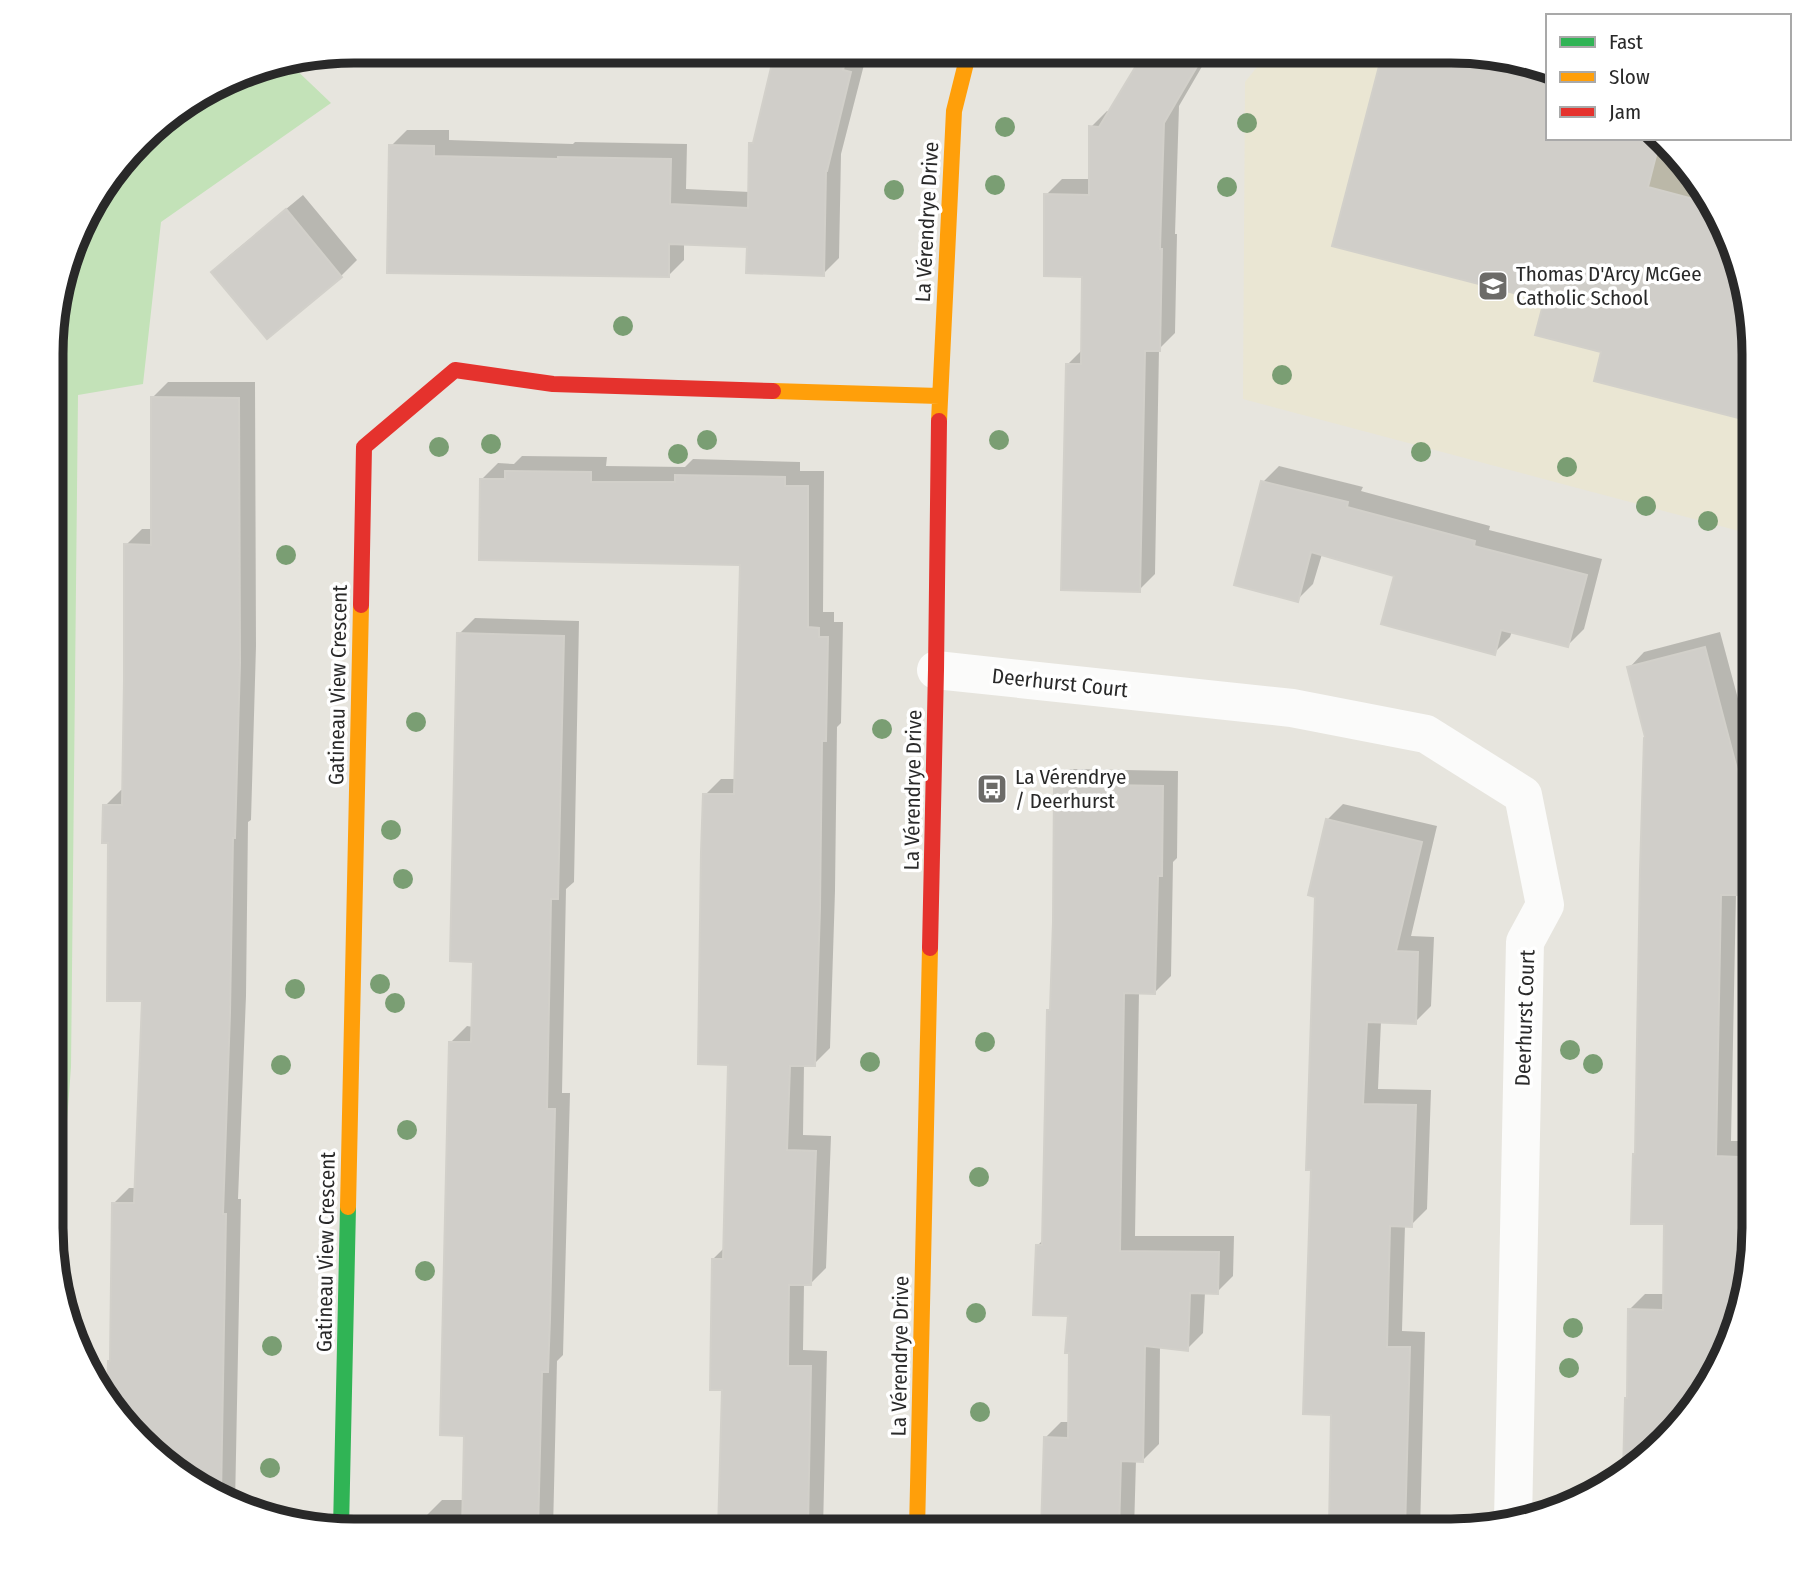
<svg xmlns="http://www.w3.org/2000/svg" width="1805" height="1582" viewBox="0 0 1805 1582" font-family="'Fira Sans Condensed',sans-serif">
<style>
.education{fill:#eae6d3}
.green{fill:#c3e2b8}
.shadow{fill:#0003}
.building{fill:#d0cec9;stroke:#d2d0ca;stroke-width:2}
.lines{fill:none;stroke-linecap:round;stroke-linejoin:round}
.street{stroke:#fbfbfa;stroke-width:38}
.fast{stroke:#30b455;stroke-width:16}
.slow{stroke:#ff9f0a;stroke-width:16}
.jam{stroke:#e5322d;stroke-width:16}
.tree{fill:#7a9e73}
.labels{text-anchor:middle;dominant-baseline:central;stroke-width:7;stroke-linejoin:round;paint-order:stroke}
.street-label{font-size:21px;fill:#292929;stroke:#fff}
.poi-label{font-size:21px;fill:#292929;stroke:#fff;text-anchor:start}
.rim{fill:none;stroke:#292929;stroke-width:9}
</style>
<rect width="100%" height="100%" fill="#e7e5de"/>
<path class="education" d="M1270,51h201l77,87h110l21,16 52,84 23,96v201l-511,-136 2,-317z"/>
<path class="green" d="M288,62l43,41 -170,119 -18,162 -65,11 -7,672 -15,201 -5,-21 6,-952 35,-93 62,-76 102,-59z"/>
<path class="shadow" d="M777,51h82l-1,3 8,3 -25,97 -2,104 -16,16 -74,-28 -65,-3v17l-16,16 -277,-130 16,-16h42v10l124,4 2,-2 112,2 -1,45 64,3 1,-48 5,-5z
M1129,51h82l-32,55 -4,128h2l-2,99 -16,16 -4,225 -16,16 -72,-225 16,-16 1,-74 -38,-80 16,-16h29v-52l16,-16h3l32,-52z
M1548,138h110l21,16 52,84 23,96 -151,16 -57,-51z
M303,195l54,65 -16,16 -74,61 -54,-65 16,-16z
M168,382h87l1,264 -5,174 -3,2 -2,174 -8,203h3l-6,307 -109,-78 -17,-28v-38l3,-2 1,-156 16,-16h8l6,-188 -33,-158 -5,-36 16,-16h3l2,-245 16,-16h11l-1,-131z
M522,456l85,1 -1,9 79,1 8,-8 107,3v9h24l-1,141h11v10h9l-2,101 -4,4 -2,164 -5,157 -16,16h-10l-1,71 28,1 -5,132 -16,16h-6l-1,66 24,1 -4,180h-103l4,-143 -11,-129 12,-12 5,-184 -25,-268 16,-16h15l5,-216 -259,-84 16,-16 16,1z
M1279,466l84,21 -2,4 129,35 -1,4 113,29 -18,70 -16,16 -56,-14 -2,6 -16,16 -98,-78 -74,-21 -9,30 -16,16 -34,-118z
M475,618l104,3 -5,261 -8,7 -4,204h8l-7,262 -6,6 -4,170h-128l1,-15 16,-16h22l1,-66 -14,-392 16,-16 6,1 2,-67 -16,-326z
M1720,632l34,126v130l-5,5h-13l-5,248h23l-3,101 -28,120 -72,94 -26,16 2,-73 2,-2v-87l16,-16h20v-71l-30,-68 12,-418 -18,-69 15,-16z
M1071,769l107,2 -1,87 -4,4 -2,114 -16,16h-16l-4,244h99l-1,40 -16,16h-12l-2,41 -16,16 -27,-3 -1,98 -16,16h-7l-2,71h-91l2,-93 16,-16h9v-108l-32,-69 6,-6 5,-229 3,-3 3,-222z
M1343,804l94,22 -26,110 23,1 -3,69 -16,16 -34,-1 -3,68 53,1 -4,119 -16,16h-6l-3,106 23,1 -5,199h-90l3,-118 -6,-593z"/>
<path class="building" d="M775,51h73l-5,19 8,2 -24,99h-1l-2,105 -78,-3 1,-26 -78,-3v33l-282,-4 2,-128 45,1v10l124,3v-2l113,2 -1,45 78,4 1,-65h4z
M1145,51h61l-42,72 -4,126h2l-2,102h-15l-5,241 -79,-2 5,-226h15l1,-87 -38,-1v-82l45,1v-69l10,1z
M1383,51h88l77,21v66h110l2,2 -12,47 61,16 22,35 23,96v88l-160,-41 7,-29 -66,-17 9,-34 -212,-55z
M286,209l56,68 -75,62 -56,-67z
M151,397l88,1 1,265 -5,175h-2l-3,175 -7,201h3l-5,282 -95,-68 -19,-31 1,-36h2l2,-158h22l8,-202h-35l1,-158h-6l1,-38h19l2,-124v-137l27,1z
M505,471l86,1v10h84v-7l110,2v9h23v141l11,1v9h9l-2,104h-4l-2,167 -5,158h-25l-3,84 29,1 -5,134h-22l-1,81h23l-3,162h-9v3h-81l4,-141h-12l2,-131h11l5,-194 -30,-1 3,-212 2,-58h31l6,-229 -261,-5 1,-81h25z
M1261,481l87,21 -1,5 128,34 -1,5 113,29 -19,72 -67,-17 -6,25 -114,-31 13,-48 -83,-24 -13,50 -64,-17z
M457,633l107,3 -6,263h-7l-4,210h8l-5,210 -2,53h-6l-4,159h-76l2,-95 -24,-1 9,-393h22l1,-37 1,-43 -23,-1z
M1705,647l43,164h3l-2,84h-28l-5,261 22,1 -4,157 -11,48 -72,94 -28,17 2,-75h2l1,-89 35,1 1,-86h-33l2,-70h2l5,-283 4,-133 1,-1 -18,-70z
M1054,784l109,2 -1,90h-4l-3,118 -31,-1 -4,258 99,1 -1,42 -28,-1 -2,58 -43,-5 -2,116 -22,-1 -2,70h-78l3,-94 24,1 1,-85h-4l3,-37 -35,-1 3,-70h6l5,-235h3l3,-88z
M1326,819l96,23 -26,109 22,1 -2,72 -49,-2 -4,82 53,1 -4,122 -22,-1 -3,121h23l-5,184 -76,-2 2,-114 -28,-1 8,-244h-5l9,-273 -7,-2z"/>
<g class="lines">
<path class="street" d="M936,670l356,38 134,26 97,61 22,110 -20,37 -12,579"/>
<path class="fast" d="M341,1529l7,-322"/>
<path class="slow" d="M773,391l166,5
M939,421l15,-310 15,-60
M348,1207l13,-602
M917,1531l13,-583"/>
<path class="jam" d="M361,605l3,-158 91,-77 98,14 220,7
M930,948l6,-278 3,-249"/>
</g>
<g class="tree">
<circle cx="1247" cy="123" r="10"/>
<circle cx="1005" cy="127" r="10"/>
<circle cx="995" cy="185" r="10"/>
<circle cx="1227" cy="187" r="10"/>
<circle cx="894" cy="190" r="10"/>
<circle cx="623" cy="326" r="10"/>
<circle cx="1282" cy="375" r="10"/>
<circle cx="707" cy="440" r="10"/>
<circle cx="999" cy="440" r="10"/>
<circle cx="491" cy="444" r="10"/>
<circle cx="439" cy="447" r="10"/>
<circle cx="1421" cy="452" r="10"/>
<circle cx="678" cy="454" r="10"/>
<circle cx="1567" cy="467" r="10"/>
<circle cx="1646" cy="506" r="10"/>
<circle cx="1708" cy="521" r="10"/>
<circle cx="286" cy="555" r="10"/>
<circle cx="416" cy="722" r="10"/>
<circle cx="882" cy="729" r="10"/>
<circle cx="391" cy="830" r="10"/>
<circle cx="403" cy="879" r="10"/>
<circle cx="380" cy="984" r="10"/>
<circle cx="295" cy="989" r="10"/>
<circle cx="395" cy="1003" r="10"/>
<circle cx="985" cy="1042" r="10"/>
<circle cx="1570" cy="1050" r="10"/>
<circle cx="870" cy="1062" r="10"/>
<circle cx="1593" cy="1064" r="10"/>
<circle cx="281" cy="1065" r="10"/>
<circle cx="407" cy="1130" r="10"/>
<circle cx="979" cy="1177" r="10"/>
<circle cx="425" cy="1271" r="10"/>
<circle cx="976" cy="1313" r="10"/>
<circle cx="1573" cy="1328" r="10"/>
<circle cx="272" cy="1346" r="10"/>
<circle cx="1569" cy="1368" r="10"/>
<circle cx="980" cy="1412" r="10"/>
<circle cx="270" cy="1468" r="10"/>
</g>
<defs>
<g id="school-square" transform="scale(1.575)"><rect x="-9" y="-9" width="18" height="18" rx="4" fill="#6c6b68" stroke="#fff"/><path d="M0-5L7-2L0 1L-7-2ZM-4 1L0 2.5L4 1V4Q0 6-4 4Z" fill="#fff"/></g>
<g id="bus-square" transform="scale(1.575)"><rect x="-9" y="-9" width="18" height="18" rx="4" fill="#6c6b68" stroke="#fff"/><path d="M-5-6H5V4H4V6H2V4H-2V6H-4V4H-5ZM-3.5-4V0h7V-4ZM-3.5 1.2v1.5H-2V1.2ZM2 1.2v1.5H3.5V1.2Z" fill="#fff"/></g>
</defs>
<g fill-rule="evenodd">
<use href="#school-square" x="1493" y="286"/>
<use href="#bus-square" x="992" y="789"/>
</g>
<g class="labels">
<g class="street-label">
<text transform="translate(927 222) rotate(-87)">La Vérendrye Drive</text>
<text transform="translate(1060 683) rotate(6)">Deerhurst Court</text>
<text transform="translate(338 685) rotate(-89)">Gatineau View Crescent</text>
<text transform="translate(913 790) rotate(-89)">La Vérendrye Drive</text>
<text transform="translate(1525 1018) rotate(-88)">Deerhurst Court</text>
<text transform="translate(326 1252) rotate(-89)">Gatineau View Crescent</text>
<text transform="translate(900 1356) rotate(-89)">La Vérendrye Drive</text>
</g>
<g class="poi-label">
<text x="1516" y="274">Thomas D'Arcy McGee<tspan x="1516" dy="24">Catholic School</tspan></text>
<text x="1015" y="777">La Vérendrye<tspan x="1015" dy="24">/ Deerhurst</tspan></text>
</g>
</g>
<path d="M0 0H1805V1582H0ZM354 63H1451A291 291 0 0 1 1742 354V1228A291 291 0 0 1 1451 1519H354A291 291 0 0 1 63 1228V354A291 291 0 0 1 354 63Z" fill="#fff" fill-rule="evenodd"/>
<path class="rim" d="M354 63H1451A291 291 0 0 1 1742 354V1228A291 291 0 0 1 1451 1519H354A291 291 0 0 1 63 1228V354A291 291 0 0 1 354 63Z"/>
<rect x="1546" y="14" width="245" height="126" fill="#ffffff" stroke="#a9a9a9" stroke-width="2"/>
<rect x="1560" y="37" width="35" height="10" fill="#30b455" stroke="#a9a9a9" stroke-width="2"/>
<text x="1609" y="49" font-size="21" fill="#292929">Fast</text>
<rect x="1560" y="72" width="35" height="10" fill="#ff9f0a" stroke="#a9a9a9" stroke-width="2"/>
<text x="1609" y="84" font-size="21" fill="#292929">Slow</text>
<rect x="1560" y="107" width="35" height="10" fill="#e5322d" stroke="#a9a9a9" stroke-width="2"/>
<text x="1609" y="119" font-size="21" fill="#292929">Jam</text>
</svg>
